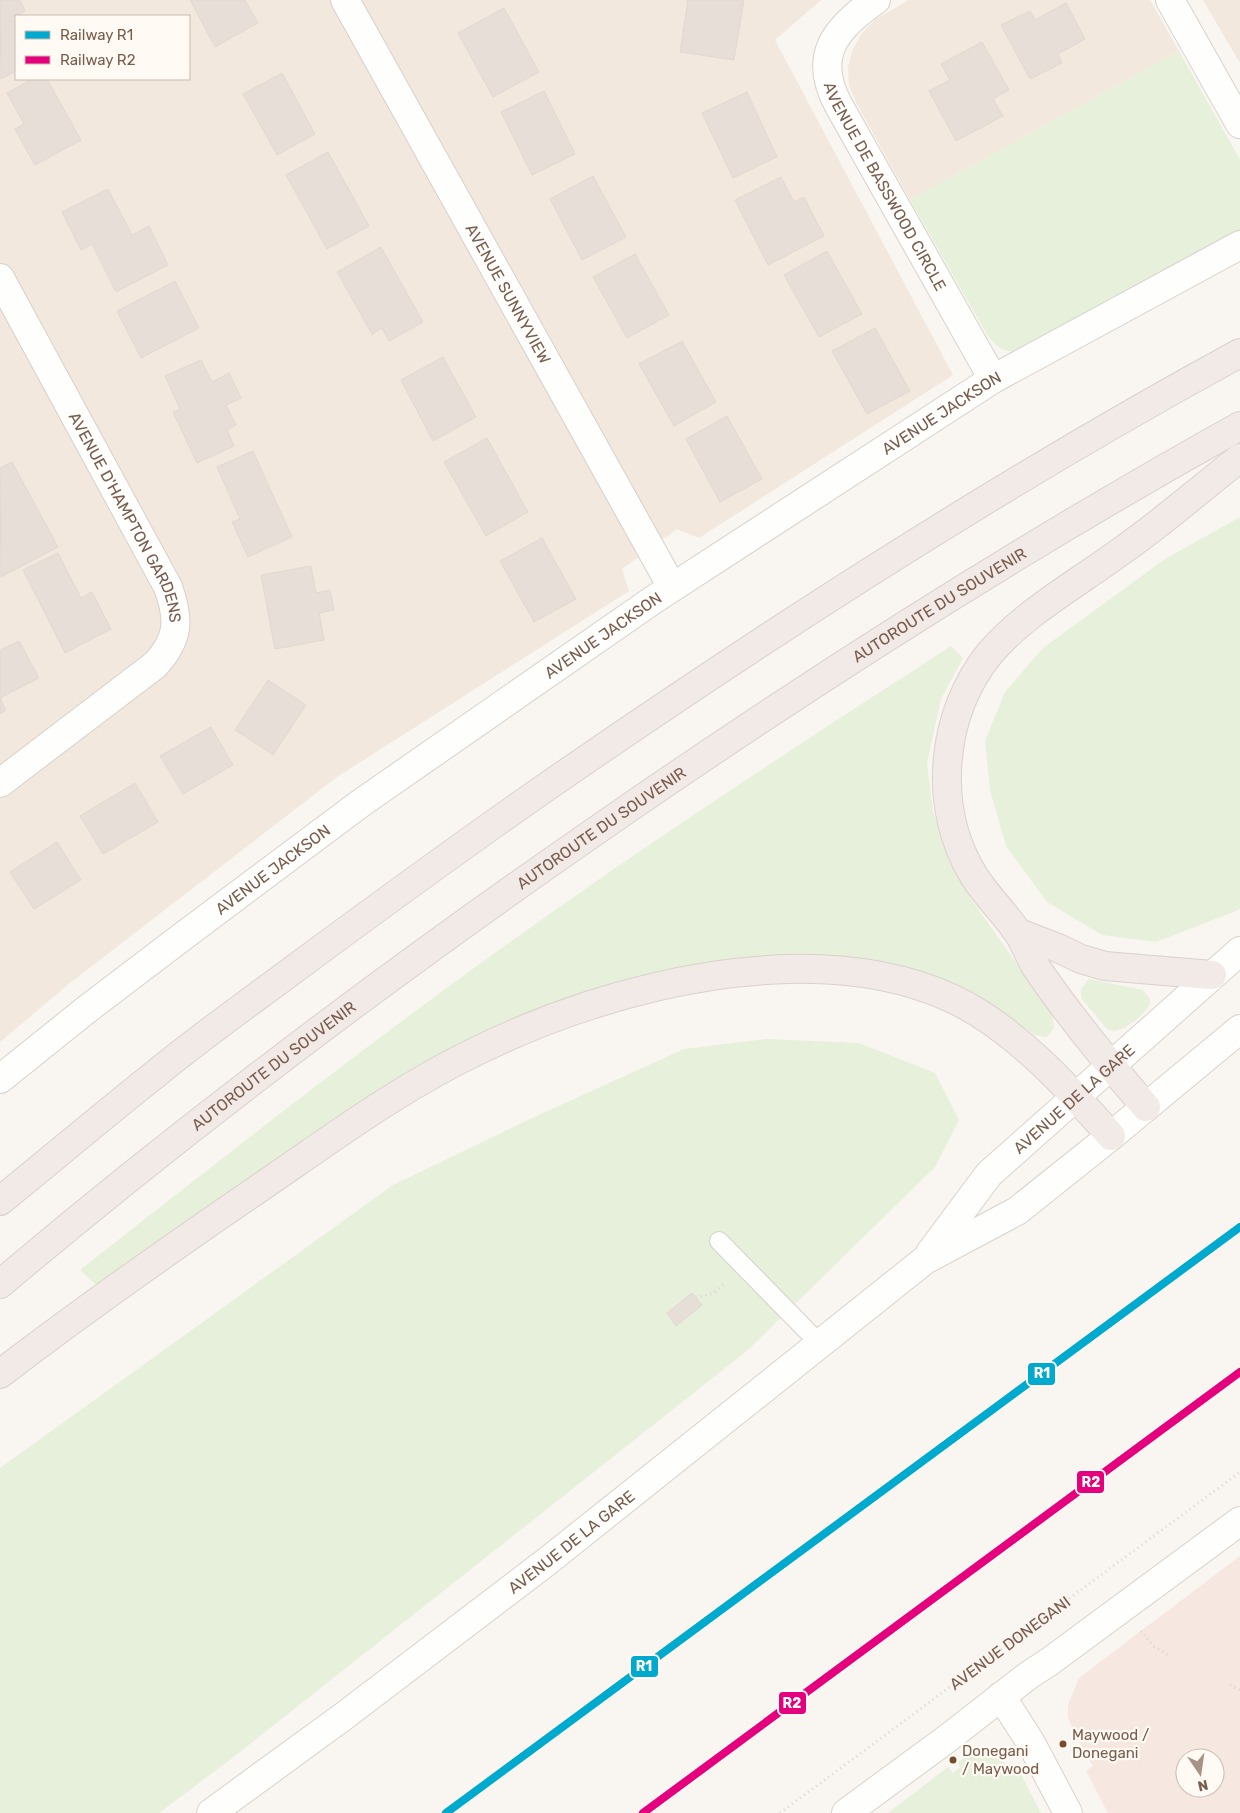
<svg xmlns="http://www.w3.org/2000/svg" width="1240" height="1813" viewBox="0 0 1240 1813" font-family="Rubik,sans-serif">
<style>
.residential{fill:#f2e8de;fill-rule:evenodd}
.commercial{fill:#f6e8e1;fill-rule:evenodd}
.green{fill:#e7f0db}
.building{fill:#e6ded7;stroke:#e2d8d2}
.lines{fill:none;stroke-linecap:round;stroke-linejoin:round}
.lane-casing{stroke:#d7d1cb;stroke-width:20}
.street-casing{stroke:#d7d1cb;stroke-width:30}
.secondary-casing{stroke:#d9d2cb;stroke-width:30}
.highway-casing{stroke:#dad1cc;stroke-width:30}
.path{stroke:#dcd5d0;stroke-width:3;stroke-dasharray:1 4;stroke-linecap:butt}
.lane{stroke:#fefefd;stroke-width:18}
.street{stroke:#fefefd;stroke-width:28}
.secondary{stroke:#fefefd;stroke-width:28}
.highway{stroke:#f2eae7;stroke-width:28}
.rail-1-casing{stroke:#fffaf3;stroke-width:11}
.rail-2-casing{stroke:#fffaf3;stroke-width:11}
.rail-1{stroke:#00a9ce;stroke-width:8}
.rail-2{stroke:#e5007d;stroke-width:8}
.bus-dot{fill:#7a4b2a;stroke:#fffaf3;stroke-width:2}
.labels{text-anchor:middle;dominant-baseline:central;stroke-width:4.5;stroke-linejoin:round;paint-order:stroke}
.bus-label{font-size:15px;fill:#7a5c4d;stroke:#fffaf3;text-anchor:start}
.street-label{font-size:16px;fill:#7a5c4d;stroke:#fffaf3}
.line-badge{stroke:#fffaf3;stroke-width:2}
.badge-label{font-size:14px;text-anchor:middle;font-weight:bold;fill:#fff}
</style>
<rect width="100%" height="100%" fill="#f9f5f0"/>
<path class="residential" d="M0,0h821l-46,40 178,335 -254,163 -22,-9 -55,40 7,22 -292,186 -267,206 -70,59zM16,16h173v63h-173z
M909,0h241l29,51 -269,149 -53,-96 -8,-18 -1,-19 5,-18 9,-16 14,-14z
M1203,0h37v63z"/>
<path class="commercial" d="M1240,1556v257h-132l-22,-42 7,-5 -20,-36 -5,-13v-12l11,-27zM1185,1758h30v30h-30z"/>
<path class="green" d="M1179,51l61,109v72l-214,116c-19,6 -23,4 -37,-10l-79,-138z
M1240,517v391l-4,3 -80,31 -54,-7 -55,-33 -41,-56 -16,-56 -5,-49 20,-49 38,-44 122,-89z
M951,646l12,12 -22,41 -14,64 6,49 16,46 22,41 82,116 1,13 -7,9 -12,-2 -63,-43 -49,-16 -79,-19 -68,-1 -89,12 -97,22 -75,32 -417,265 -18,-17c158,-124 316,-249 481,-364 128,-90 259,-175 390,-260z
M1089,979l54,11 7,9v5c-7,12 -29,32 -43,25l-26,-31v-9z
M766,1039l93,4 76,30 24,47 -24,47 -187,183 -517,409 -72,54h-159v-345l393,-283 137,-66 154,-70z
M972,1753c19,1 25,2 39,15l4,-5 26,50h-153l60,-46 5,6 7,-6 -2,-5z"/>
<path class="building" d="M0,0h20l5,11 -13,7 4,7v46l-15,8z
M190,0h55l13,23 -43,24z
M686,0h58l-10,60 -54,-8 8,-52z
M1066,3l19,36 -27,15 4,9 -32,16 -29,-54 29,-14 5,9z
M504,8l35,64 -46,25 -35,-64z
M982,42l27,48 -16,9 10,17 -47,25 -27,-50 21,-11 -9,-16z
M282,73l33,61 -38,21 -34,-61z
M32,79h15l34,61 -46,25 -20,-36 9,-5 -17,-31z
M544,91l31,63 -43,21 -31,-63z
M747,92l30,65 -44,21 -31,-65z
M328,152l41,74 -42,23 -41,-74z
M593,176l33,61 -44,23 -32,-61z
M781,177l13,25 10,-5 20,39 -56,29 -33,-65z
M108,189l24,46 17,-9 19,39 -52,27 -24,-48 -11,6 -19,-38z
M381,247l42,75 -34,19 -7,-13 -10,6 -35,-62z
M827,251l35,63 -43,23 -35,-62z
M635,254l34,61 -42,23 -34,-61z
M175,281l24,47 -58,30 -24,-47z
M875,328l35,63 -43,23 -35,-63z
M682,341l34,61 -42,24 -35,-62z
M443,357l33,60 -43,24 -32,-61z
M201,360l11,22 17,-9 12,25 -15,7 10,20 -9,5 7,16 -37,17 -24,-51 7,-3 -15,-33z
M727,416l35,63 -42,23 -34,-63z
M487,438l41,74 -42,24 -42,-74z
M253,451l39,86 -44,20 -16,-35 8,-3 -23,-52z
M12,462l46,85 -57,30 -1,-109z
M542,538l34,61 -42,23 -34,-61z
M58,553l23,45 11,-6 19,37 -46,24 -42,-83z
M311,566l5,27 14,-3 4,20 -15,3 5,27 -49,9 -14,-74z
M19,641l20,37 -39,20 6,12 -6,4v-64z
M268,680l38,25 -33,50 -38,-25z
M211,727l22,38 -50,29 -23,-38z
M135,783l23,39 -55,32 -23,-38z
M57,842l24,38 -47,29 -24,-37z
M692,1293l10,12 -26,21 -9,-13z"/>
<g class="lines">
<g class="lane-casing">
<path id="lane" d="M719,1241l100,102"/>
</g>
<g class="street-casing">
<g id="street">
<path id="s2" d="M345,0l327,587"/>
<path id="s3" d="M876,0c-42,29 -64,57 -37,106l154,273"/>
<path d="M1170,0l70,124"/>
<path id="s4" d="M0,278l168,309c12,33 11,52 -13,78l-155,118"/>
<path id="s5" d="M0,1079l86,-69 92,-70 183,-137 292,-203 340,-221 247,-134"/>
</g>
</g>
<g class="secondary-casing">
<g id="secondary">
<path id="s6" d="M930,1253l59,-79 251,-223"/>
<path d="M1001,1696l30,47 37,70"/>
<path id="s7" d="M211,1813l133,-97 201,-153 380,-303 92,-49 94,-75 129,-107"/>
<path d="M846,1813l102,-75 81,-63 20,-13 191,-141"/>
</g>
</g>
<g class="highway-casing">
<g id="highway">
<path d="M1019,933l39,15 23,11 24,7 107,9"/>
<path d="M1146,1107c-39,-45 -77,-91 -110,-140 -7,-11 -11,-24 -18,-34 -13,-20 -31,-36 -44,-57 -42,-68 -34,-161 16,-223 34,-40 88,-70 130,-101 42,-29 80,-63 120,-94"/>
<path d="M0,1201c53,-43 105,-87 158,-129 45,-37 92,-70 139,-105 81,-60 162,-119 245,-177 225,-156 457,-306 698,-437"/>
<path id="s8" d="M0,1284c199,-168 408,-324 623,-472 200,-138 405,-268 617,-386"/>
<path d="M0,1374c90,-69 183,-134 277,-198 65,-45 130,-92 202,-126 132,-65 332,-115 472,-52 61,28 116,88 160,138"/>
</g>
</g>
<g class="path">
<path d="M696,1298l18,-5 12,-11"/>
<path d="M1141,1631l12,15 15,9"/>
<path d="M1230,1685l10,5"/>
<path id="s1" d="M780,1813l460,-341"/>
</g>
<use href="#lane" class="lane"/>
<use href="#street" class="street"/>
<use href="#secondary" class="secondary"/>
<use href="#highway" class="highway"/>
<g class="rail-1-casing">
<path id="rail-1" d="M446,1813l794,-586"/>
</g>
<g class="rail-2-casing">
<path id="rail-2" d="M643,1813l597,-441"/>
</g>
<use href="#rail-1" class="rail-1"/>
<use href="#rail-2" class="rail-2"/>
</g>
<g class="bus-dot">
<circle cx="1063" cy="1744" r="4.5"/>
<circle cx="953" cy="1760" r="4.5"/>
</g>
<g class="labels">
<g class="bus-label">
<text x="1072" y="1735">Maywood /<tspan x="1072" dy="18">Donegani</tspan></text>
<text x="962" y="1751">Donegani<tspan x="962" dy="18">/ Maywood</tspan></text>
</g>
<g class="street-label">
<text stroke="none"><textPath href="#s3" startOffset="220">AVENUE DE BASSWOOD CIRCLE</textPath></text>
<text stroke="none"><textPath href="#s2" startOffset="336">AVENUE SUNNYVIEW</textPath></text>
<text stroke="none"><textPath href="#s5" startOffset="1154">AVENUE JACKSON</textPath></text>
<text stroke="none"><textPath href="#s4" startOffset="271">AVENUE D'HAMPTON GARDENS</textPath></text>
<text stroke="none"><textPath href="#s8" startOffset="1160">AUTOROUTE DU SOUVENIR</textPath></text>
<text stroke="none"><textPath href="#s5" startOffset="749">AVENUE JACKSON</textPath></text>
<text stroke="none"><textPath href="#s8" startOffset="755">AUTOROUTE DU SOUVENIR</textPath></text>
<text stroke="none"><textPath href="#s5" startOffset="344">AVENUE JACKSON</textPath></text>
<text stroke="none"><textPath href="#s8" startOffset="350">AUTOROUTE DU SOUVENIR</textPath></text>
<text stroke="none"><textPath href="#s6" startOffset="212">AVENUE DE LA GARE</textPath></text>
<text stroke="none"><textPath href="#s7" startOffset="451">AVENUE DE LA GARE</textPath></text>
<text stroke="none"><textPath href="#s1" startOffset="286">AVENUE DONEGANI</textPath></text>
</g>
</g>
<g class="line-badge">
<rect x="1027" y="1362" width="29" height="24" rx="5" fill="#00a9ce"/>
<rect x="1076" y="1470" width="29" height="24" rx="5" fill="#e5007d"/>
<rect x="630" y="1655" width="29" height="23" rx="5" fill="#00a9ce"/>
<rect x="778" y="1691" width="29" height="24" rx="5" fill="#e5007d"/>
</g>
<g class="badge-label">
<text x="1042" y="1378">R1</text>
<text x="1091" y="1487">R2</text>
<text x="644" y="1671">R1</text>
<text x="792" y="1708">R2</text>
</g>
<rect x="15" y="15" width="175" height="65" fill="#fffaf3" stroke="#cabbb1"/>
<rect x="25" y="31" width="25" height="8" fill="#00a9ce" stroke="#cabbb1"/>
<text x="60" y="40" font-size="15" fill="#7a5c4d">Railway R1</text>
<rect x="25" y="56" width="25" height="8" fill="#e5007d" stroke="#cabbb1"/>
<text x="60" y="65" font-size="15" fill="#7a5c4d">Railway R2</text>
<g transform="translate(1200 1773) rotate(167)"><circle r="24" fill="#fffaf3" stroke="#cabbb1"/>
<path d="M0-4L9 19L0 12L-9 19Z" fill="#a69286"/>
<text y="-8" font-size="14" font-weight="bold" text-anchor="middle" fill="#7a5c4d">N</text>
</g>
</svg>
